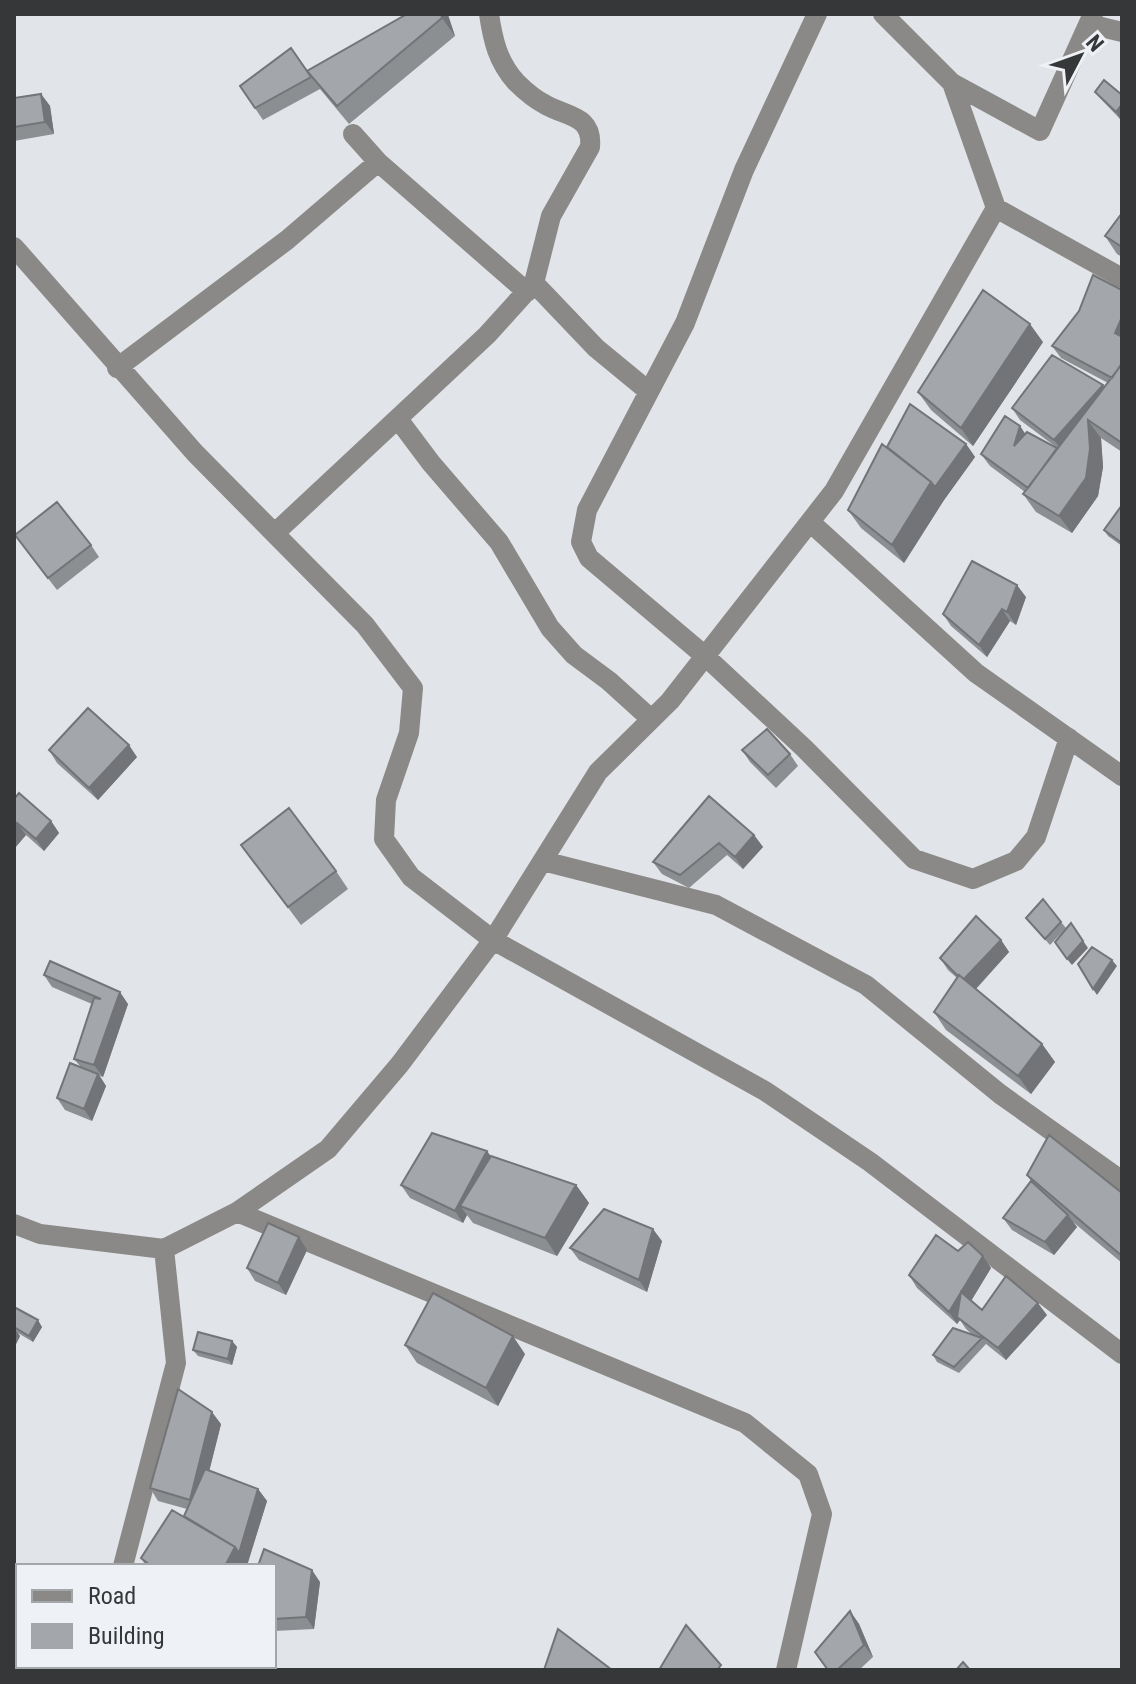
<svg xmlns="http://www.w3.org/2000/svg" width="1136" height="1684" viewBox="0 0 1136 1684" font-family="'Roboto Condensed',sans-serif">
<style>
.lines{fill:none;stroke-linecap:round;stroke-linejoin:round}
.minor{stroke:#8a8987;stroke-width:20}
.wall{fill:#8c8f92}
.shaded-wall{fill:#727477}
.building{fill:#a3a6aa;stroke:#727477;stroke-width:2}
</style>
<rect width="100%" height="100%" fill="#e1e4e8"/>
<g class="lines">
<path class="minor" d="M489,14c4,27 9,48 27,68 8,8 20,18 30,23 21,12 47,10 44,42l-39,69 -17,67 62,65 51,42
M817,14l-73,156 -59,153 -98,187 -6,32 8,16 116,98 99,92 110,111 59,20 43,-18 20,-24 33,-99
M883,14l69,69
M1089,24l33,8
M353,134l25,28 149,130
M996,208l126,70
M14,247l181,206 170,172 48,63 -4,45 -23,67 -2,39 27,38 82,63 272,151 105,71 252,192
M117,368l170,-128 91,-78
M398,419l33,44 68,79 51,86 24,27 35,26 42,38
M810,522l166,151 146,103
M275,533l212,-198 47,-52
M543,861l173,44 150,80 134,109 122,87
M237,1212l508,211 63,51 14,40 -36,156
M14,1224l26,10 124,15 73,-37 91,-63 72,-85 93,-124 105,-168 72,-71 164,-210 162,-283 -44,-125 88,48 53,-117
M123,1566l53,-203 -12,-114
M98,1670l1,-4"/>
</g>
<path class="wall" d="M448,15l7,21 -106,88 -29,-35 -57,31 -23,-34 71,-9z
M1095,92l27,3v21l-2,3 -20,-21z
M41,94l9,12 4,28 -40,7v-43z
M1122,213v44l-5,-3 -12,-18z
M1122,290v162l-21,-14 2,29 -5,29 -26,37 -36,-21 -13,-18 2,-2 -35,-26 -9,-12 39,-28 5,8 31,13 -36,-27 -8,-12 93,-21 3,-4 -47,-25 -9,-12z
M1043,342l-70,104 -42,-36 -13,-18z
M966,444l9,13 -31,43 -40,63 -43,-35 -13,-18 39,-63z
M1122,505v41l-14,-10 -4,-6z
M15,535l76,10 8,12 -42,33z
M1026,597l-10,28 -6,-4 -23,36 -36,-31 -8,-12z
M49,750l88,7 -39,43 -41,-37z
M742,750l48,4 8,12 -22,22 -26,-26z
M709,796l45,39 9,12 -20,22 -16,-14 -38,33 -27,-14 -9,-12z
M14,799l37,22 8,12 -15,18 -18,-16 -12,14z
M241,845l95,26 12,18 -47,36z
M1026,918l35,4 5,6 -16,17z
M1001,940l8,12 -33,37 66,55 13,18 -24,32 -85,-64 -12,-18 23,-34 -9,-8 -8,-12z
M44,975l84,29 -25,73 -3,-1 6,10 -14,35 -27,-11 -8,-12 23,-32 -6,-7 18,-55 -40,-17z
M491,1156l85,29 13,18 -32,53 -84,-33 -6,-8 -4,8 -53,-25 -9,-13z
M1027,1175l95,18v70l-49,-41 4,5 -23,28 -42,-25 -9,-12 28,-37z
M299,1237l8,13 -21,45 -31,-14 -8,-13z
M662,1241l-15,51 -68,-32 -9,-12z
M958,1251l33,17 -20,33 11,9 65,5 -41,45 -20,-16 -27,29 -22,-11 -4,-7 41,-19 -8,-7 -6,-9 -3,4 -40,-36 -8,-13z
M14,1307l28,20 -9,15 -15,-9 2,3 -6,12z
M232,1341l5,6 -5,18 -34,-9 -5,-6z
M405,1345l120,9 -27,52 -81,-43z
M221,1424l-12,47 49,18 9,12 -20,65h-101l-5,-8 43,-42 3,-7 -29,-8 -8,-13z
M274,1566l46,16 -6,47 -40,2z
M14,1584l4,2v44l-4,-2z
M850,1611l9,13 14,33 -14,13h-31z"/>
<path class="shaded-wall" d="M441,14h7v1l7,21 -13,-18z
M41,94l9,12 4,28 -9,-12z
M1122,104v12l-2,3 -4,-7z
M1122,317v24l-7,-8z
M1030,324l13,18 -70,104 -12,-18z
M1103,385l9,12 -23,25 12,16 2,29 -5,29 -26,37 -13,-17 4,-64 -9,-12z
M1020,426l8,12 -14,8z
M966,444l9,13 -31,43 -40,63 -12,-18 39,-63z
M1017,585l9,12 -10,28 -9,-13z
M1002,609l8,12 -23,36 -8,-12z
M129,745l8,12 -39,43 -9,-12z
M51,821l8,12 -15,18 -8,-12z
M17,823l9,12 -12,14v-22z
M754,835l9,12 -20,22 -8,-12z
M1071,923l17,25 -16,17 -5,-6z
M1001,940l8,12 -37,41 -9,-13z
M1112,960l5,6 -20,29 -4,-6z
M120,992l8,12 -25,73 -9,-12z
M1042,1044l13,18 -24,32 -13,-18z
M98,1074l8,12 -14,35 -8,-12z
M487,1151l9,12 -36,43 7,9 -4,8 -8,-12z
M576,1185l13,18 -32,53 -12,-18z
M1068,1215l9,12 -23,28 -9,-13z
M653,1229l9,12 -15,51 -8,-12z
M299,1237l8,13 -21,45 -8,-12z
M983,1256l8,12 -31,51 -3,-2 3,3 -3,4 -8,-12z
M1038,1303l9,12 -41,45 -8,-12z
M38,1320l4,7 -9,15 -4,-6z
M14,1328l6,8 -6,12z
M513,1336l12,18 -27,52 -12,-18z
M232,1341l5,6 -5,18 -4,-6z
M212,1412l9,12 -22,88 -9,-12z
M258,1489l9,12 -20,64 -8,-12z
M235,1547l12,18v1h-22z
M312,1570l8,12 -6,47 -8,-12z
M850,1611l9,13 14,33 -9,-12z"/>
<path class="building" d="M407,14h34l1,4 -105,88 -30,-35z
M291,48l20,29 -56,31 -15,-22z
M1104,80l18,15v9l-6,8 -21,-20z
M41,94l4,28 -31,5v-29z
M1122,213v34l-17,-11z
M1093,275l29,15v27l-7,16 7,4v26l-10,15 -60,-32 27,-35z
M983,290l47,34 -69,104 -43,-36z
M1052,355l51,30 -49,55 -42,-32z
M1122,364v79l-34,-23 2,29 -4,29 -27,38 -36,-22z
M910,404l56,40 -31,43 -4,-5 -44,-35z
M1005,416l15,10 -6,20 13,-14 30,16 -29,40 -47,-34z
M882,444l49,38 -39,63 -44,-35z
M57,502l34,43 -43,33 -33,-43z
M1122,505v38l-18,-13z
M972,561l45,24 -10,27 -5,-3 -23,36 -36,-31z
M88,708l41,37 -40,43 -40,-38z
M767,729l23,25 -22,21 -26,-25z
M19,793l32,28 -15,18 -19,-16 -3,4v-28z
M709,796l45,39 -19,22 -16,-14 -39,32 -27,-13z
M289,808l47,63 -48,36 -47,-62z
M1043,899l18,23 -16,17 -19,-21z
M976,916l25,24 -37,39 -5,-4 -1,1 -18,-18z
M1071,923l12,18 -16,18 -12,-17z
M1092,947l20,13 -19,29 -15,-25z
M50,961l70,31 -26,73 -20,-6 20,-61 7,1 -57,-24z
M959,975l83,69 -24,32 -84,-64z
M70,1063l28,11 -14,35 -27,-11z
M432,1133l55,18 -32,60 -54,-26z
M1049,1135l73,58v63l-95,-81z
M491,1156l85,29 -31,53 -85,-32z
M1031,1181l37,34 -23,27 -42,-24z
M604,1209l49,20 -14,51 -69,-32z
M268,1223l31,14 -21,46 -31,-15z
M936,1235l22,16 10,-9 15,14 -34,56 -40,-37z
M1006,1276l32,27 -40,45 -41,-31 4,-25 21,18z
M433,1293l80,43 -27,52 -81,-43z
M14,1307l24,13 -9,16 -15,-9z
M953,1328l29,10 -28,29 -21,-12z
M198,1332l34,9 -4,18 -35,-9z
M178,1389l34,23 -22,88 -40,-12z
M205,1469l53,20 -19,64 -4,-6 -51,-31z
M172,1510l63,37 -10,19h-74l-10,-8z
M264,1549l48,21 -6,47 -32,2v-53h-16z
M14,1584l4,2v36l-4,-2z
M850,1611l14,34 -27,25h-9l-13,-18z
M686,1625l35,40 -4,5h-58z
M558,1629l54,41h-68z
M18,1648v12l-4,-2z
M963,1662l7,8h-14z"/>
<rect width="1136" height="1684" fill="none" stroke="#363739" stroke-width="32"/>
<rect x="16" y="1564" width="260" height="104" fill="#eef1f5" stroke="#a4a7aa" stroke-width="2"/>
<rect x="32" y="1590" width="40" height="12" fill="#8a8987" stroke="#a4a7aa" stroke-width="2"/>
<text x="88" y="1604" font-size="24" fill="#363739">Road</text>
<rect x="32" y="1624" width="40" height="24" fill="#a3a6aa" stroke="#a4a7aa" stroke-width="2"/>
<text x="88" y="1644" font-size="24" fill="#363739">Building</text>
<g transform="translate(1080 56) rotate(49)" stroke="#eef1f5" stroke-width="6" paint-order="stroke">
<path d="M0-6L14 30L0 20L-14 30Z" fill="#363739"/>
<text y="-12" font-size="22" font-weight="bold" text-anchor="middle" fill="#363739">N</text>
</g>
</svg>
